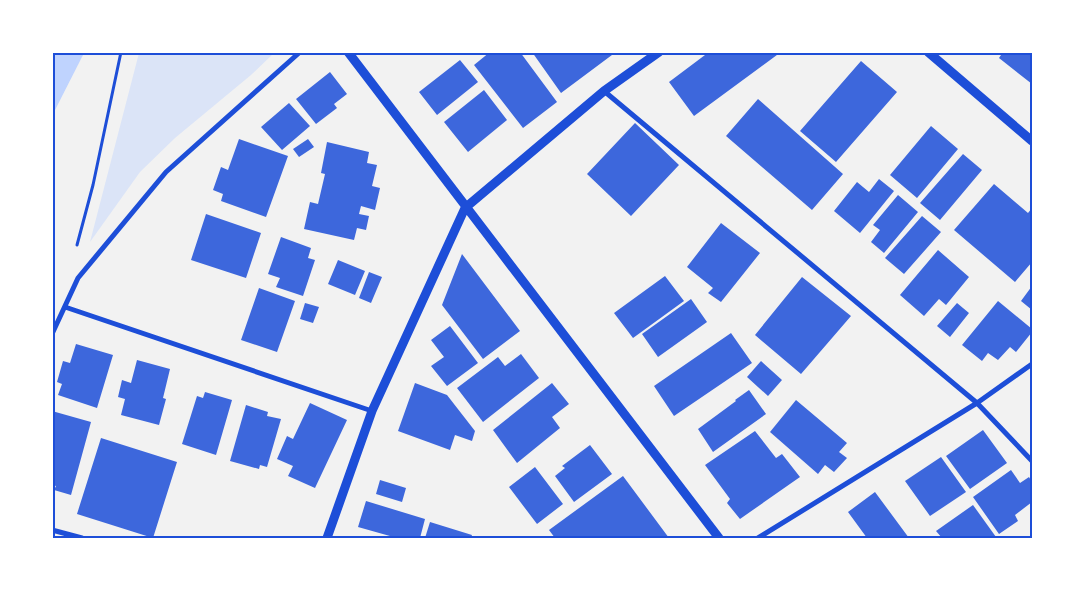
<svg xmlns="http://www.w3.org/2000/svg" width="1085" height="591" viewBox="0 0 1085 591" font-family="Mulish,sans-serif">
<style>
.green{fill:#dbe4f7}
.water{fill:#bfd3fe}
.building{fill:#3d67dc}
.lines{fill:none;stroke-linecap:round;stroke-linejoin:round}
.path{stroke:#1d4ed8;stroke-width:3}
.minor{stroke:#1d4ed8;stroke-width:5}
.tertiary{stroke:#1d4ed8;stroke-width:9}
.neatline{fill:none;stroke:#1d4ed8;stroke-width:2}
</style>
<rect width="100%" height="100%" fill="#f2f2f2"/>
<path class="green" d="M139,53h135l-23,22 -76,63 -35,34 -50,70z"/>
<path class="water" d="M53,52l31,1 -31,61 -1,-61z"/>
<path class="building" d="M490,52h30l37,50 -34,26 -49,-63z
M532,52h84l-55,41z
M709,52h72l-87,64 -25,-34z
M1003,52h29v32l-33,-26z
M460,60l18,22 -41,33 -18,-23z
M861,61l36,31 -61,70 -36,-31z
M330,72l17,22 -13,10 3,4 -21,16 -20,-25z
M484,90l23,30 -39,32 -24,-30z
M758,99l85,75 -31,36 -86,-74z
M289,103l21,23 -28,24 -21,-23z
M635,123l44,42 -48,51 -44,-42z
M931,126l27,23 -41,49 -27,-23z
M239,139l49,17 -22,61 -45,-16 2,-7 -10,-4 8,-23 7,3z
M308,139l6,8 -15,10 -6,-8z
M327,142l42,10 -2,11 10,2 -5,21 8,2 -5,22 -14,-4 -2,8 10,2 -3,14 -9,-2 -3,12 -50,-11 6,-27 8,2 7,-30 -4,-1z
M963,154l19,16 -42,50 -20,-17z
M879,179l15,12 -34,42 -26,-22 23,-29 12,10z
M994,184l34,29 4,-5v54l-17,20 -61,-52z
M898,195l20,17 -34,41 -13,-11 9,-12 -7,-5z
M206,214l55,19 -15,45 -55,-18z
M922,216l19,16 -37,42 -19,-16z
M721,223l39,30 -39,49 -13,-9 5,-5 -26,-21z
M281,237l30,11 -3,10 7,2 -12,36 -27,-9 4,-9 -12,-4z
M938,250l31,27 -23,28 -7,-6 -15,17 -24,-21z
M462,254l58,77 -37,28 -41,-54z
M338,260l27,11 -10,24 -27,-11z
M369,272l13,5 -11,26 -12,-5z
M665,276l19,25 -51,37 -19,-25z
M802,277l49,39 -50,58 -46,-39z
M1032,286v24l-11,-9z
M259,288l36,13 -18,51 -36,-12z
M691,299l16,23 -49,35 -16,-23z
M998,301l34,28v3l-16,20 -6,-5 -12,13 -10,-7 -6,8 -20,-16z
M305,303l14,4 -6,16 -13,-4z
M957,303l12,10 -19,24 -13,-11z
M450,326l28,37 -31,23 -16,-20 13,-9 -13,-17z
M731,333l21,30 -78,53 -20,-30z
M76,344l37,11 -16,53 -39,-13 4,-11 -5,-2 6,-21 7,2z
M521,354l18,24 -56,44 -26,-34 41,-31 7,9z
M137,360l33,9 -7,29 3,1 -7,26 -38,-10 4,-16 -7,-2 4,-17 9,3z
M761,361l21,19 -14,16 -21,-19z
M415,383l32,12 28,36 -3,10 -17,-6 -5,15 -52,-19z
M552,383l17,21 -17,13 8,11 -43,35 -24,-33z
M749,390l17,24 -53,38 -15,-23 38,-28 -1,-1z
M205,392l27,8 -16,55 -34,-11 15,-48 6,2z
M796,400l51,43 -8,9 8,6 -13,14 -9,-7 -7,9 -48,-42z
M310,403l37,17 -32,68 -27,-12 5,-10 -16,-7 10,-23 6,3z
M246,405l22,7 -1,4 14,3 -14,48 -7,-2 -1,4 -29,-8z
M52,411l39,11 -20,73 -17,-5 2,-4 -4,-1z
M983,430l24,33 -37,26 -24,-33z
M755,431l21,27 6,-4 18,23 -60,42 -13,-16 3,-4 -25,-34z
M101,438l76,24 -24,76 -76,-24z
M590,445l22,29 -38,28 -19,-26 10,-8 -3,-2z
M941,457l25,35 -36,24 -25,-35z
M535,467l28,37 -26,20 -28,-37z
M1011,470l9,13 9,-6 3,5v7l-1,1 1,12 -17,13 3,6 -19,13 -26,-37z
M623,476l46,62h-114l-6,-8z
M380,480l26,8 -4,14 -26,-8z
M875,492l34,46h-42l-19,-26z
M366,501l59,18 -5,19h-23l-39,-11z
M973,505l23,32 -54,1 -6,-7z
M430,522l42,13 -1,3h-46z"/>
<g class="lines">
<path class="path" d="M77,245l16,-60 28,-133"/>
<path class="minor" d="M604,91l373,312 55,58
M65,307l307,104
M52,334l26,-56 88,-106 134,-120
M52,530l30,8
M758,538l219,-135 55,-39"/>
<path class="tertiary" d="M348,52l371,486
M928,52l104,89
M327,538l45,-127 93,-203 139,-117 55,-39"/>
</g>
<rect width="1085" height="591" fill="none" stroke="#ffffff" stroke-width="108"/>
<rect x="54" y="54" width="977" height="483" class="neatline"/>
</svg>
